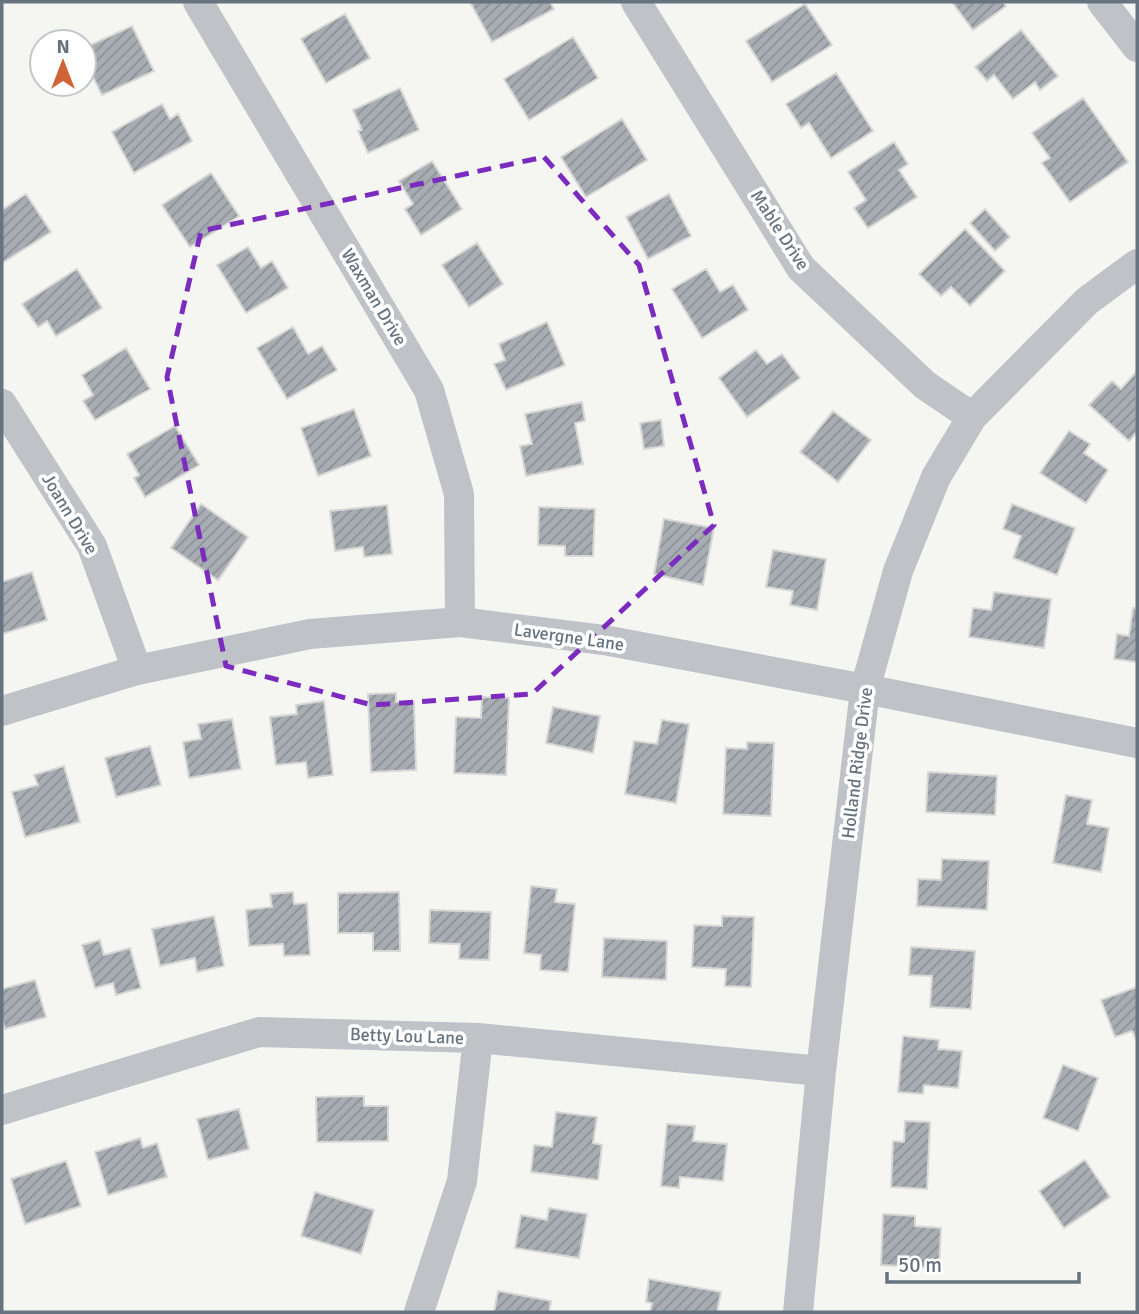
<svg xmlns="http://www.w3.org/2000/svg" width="1139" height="1314" viewBox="0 0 1139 1314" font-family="Signika,sans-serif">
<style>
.building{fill:url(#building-hatch);stroke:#d7d7d5;stroke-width:2}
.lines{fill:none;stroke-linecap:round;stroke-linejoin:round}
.street{stroke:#bfc2c6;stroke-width:30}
.marked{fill:none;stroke:#7b2cbf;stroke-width:5;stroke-dasharray:14 9;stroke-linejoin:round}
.labels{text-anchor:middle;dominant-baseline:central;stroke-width:7;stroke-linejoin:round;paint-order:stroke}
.street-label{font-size:18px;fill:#677480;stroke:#fff}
</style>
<defs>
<pattern id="building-hatch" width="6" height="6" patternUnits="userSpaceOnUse" patternTransform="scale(1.75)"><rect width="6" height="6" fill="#a7adb2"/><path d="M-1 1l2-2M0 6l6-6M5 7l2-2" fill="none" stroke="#8c9196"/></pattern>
</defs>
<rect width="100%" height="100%" fill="#f5f5f2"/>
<path class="building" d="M470,2h80l4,7 -62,33z
M952,2h51l3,4 -33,24z
M805,4l27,41 -60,37 -26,-41z
M345,14l25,44 -44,25 -25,-44z
M132,26l22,45 -52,24 -18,-36v-11z
M1021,30l37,46 -18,14 -5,-8 -22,17 -19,-24 -7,6 -12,-14z
M573,37l25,41 -69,42 -25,-41z
M836,73l37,58 -42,27 -22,-35 -8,5 -15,-24z
M400,88l19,42 -51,23 -10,-22 4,-1 -9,-20z
M1083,98l45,64 -58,40 -28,-39 8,-5 -18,-25z
M162,104l8,15 8,-5 14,27 -58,32 -22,-41z
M622,119l25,41 -61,37 -25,-40z
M894,142l14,22 -9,6 18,27 -49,31 -14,-20 12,-8 -18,-28z
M432,161l30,48 -41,26 -16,-26 8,-5 -14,-23z
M211,173l28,43 -49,31 -28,-42z
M26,194l25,38 -49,31v-53z
M669,194l22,42 -43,23 -22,-42z
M985,209l25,28 -15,14 -25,-28z
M965,229l40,42 -35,35 -19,-19 -10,9 -22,-22z
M477,243l26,41 -34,23 -27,-42z
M248,247l13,21 11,-7 16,27 -42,25 -29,-48z
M77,269l25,39 -46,28 -9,-15 -9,6 -16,-23z
M706,269l14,23 13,-7 15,25 -46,28 -30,-49z
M547,322l18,43 -59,25 -12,-26 11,-4 -6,-16z
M293,327l15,27 14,-8 15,24 -50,29 -30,-51z
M126,348l24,41 -55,31 -12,-19 10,-6 -11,-20z
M756,350l11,14 15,-10 18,24 -53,39 -28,-39z
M1136,372l1,60 -8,9 -40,-36 23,-24 9,8z
M582,402l3,19 -10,2 8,41 -57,12 -6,-30 12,-2 -7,-30z
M354,409l17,47 -53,20 -17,-48z
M833,411l38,29 -33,42 -38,-30z
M661,420l3,26 -20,3 -4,-26z
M175,426l24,39 -54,32 -11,-19 5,-3 -12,-21z
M1069,431l21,13 -6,9 24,17 -22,33 -46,-30z
M201,504l47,33 -30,43 -47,-32z
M1012,504l63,24 -18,47 -44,-17 8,-22 -18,-7z
M387,505l5,49 -28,3 -1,-10 -28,4 -5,-40z
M539,507l56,2 -2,47h-28v-10l-27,-1z
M664,519l50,9 -11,57 -49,-11z
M773,550l53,9 -9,51 -27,-5 3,-14 -27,-4z
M32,572l15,48 -45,14v-52z
M994,592l57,7 -7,49 -75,-11 4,-29 18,2z
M1133,608l4,1v53l-23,-3 3,-25 12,2z
M396,693v9h18l2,68 -45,2 -3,-78z
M482,697l27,1 -3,77 -52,-2 2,-56 25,1z
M324,701l9,74 -25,3 -2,-16 -30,3 -6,-48 27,-3 -1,-9z
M553,707l47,9 -7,37 -47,-10z
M232,719l9,50 -52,9 -6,-36 18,-3 -3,-15z
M662,720l27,4 -13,79 -51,-9 9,-53 23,3z
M747,742l27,1 -3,73 -48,-2 3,-66 21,1z
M150,746l11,39 -45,12 -11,-39z
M64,766l16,56 -55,15 -13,-45 26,-7 -4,-10z
M928,772l69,4 -2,39 -69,-3z
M1066,795l26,5 -5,24 22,4 -8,44 -48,-9z
M942,859l47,2 -2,49 -70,-4 1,-27 23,1z
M531,886l26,3 -2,13 20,2 -7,68 -28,-2 1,-15 -17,-2z
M293,892l1,12 13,-1 3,52 -26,1 -1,-12 -34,2 -3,-36 26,-3 -2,-13z
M399,892l1,59h-27v-18h-35v-40z
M430,910l61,2 -2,48 -30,-1 1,-15 -31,-1z
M214,916l10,50 -27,6 -2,-14 -35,8 -8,-37z
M722,916l32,1 -3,70 -26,-1 1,-17 -34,-2 2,-42 28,1z
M604,938l63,3 -1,39 -64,-3z
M100,940l4,15 26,-7 11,40 -25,7 -3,-12 -18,5 -13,-43z
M911,947l64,4 -4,58 -41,-2 2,-31 -23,-1z
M35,980l11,37 -41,12 -3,-10v-30z
M1137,987v54l-5,-10 -17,6 -14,-37z
M903,1036l36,4 -1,9 24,2 -4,37 -34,-3 -1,9 -25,-2z
M1063,1065l35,13 -20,53 -35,-13z
M364,1096v10h24v35l-71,1 -1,-45z
M239,1109l10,40 -41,11 -11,-41z
M556,1112l41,5 -4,26 9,2 -4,35 -67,-8 3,-27 18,2z
M905,1121l25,1 -3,67 -36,-2 2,-46 11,1z
M667,1124l28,2 -2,15 34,3 -4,37 -43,-4 -1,11 -18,-2z
M140,1138l3,10 14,-5 10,34 -59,18 -13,-43z
M1085,1160l25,37 -46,31 -25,-37z
M66,1161l15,45 -56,18 -14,-45z
M315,1192l59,18 -13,44 -60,-18z
M549,1208l38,6 -8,44 -64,-10 6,-33 26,5z
M883,1214l32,2v10l26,2 -2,40 -58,-3z
M649,1279l72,13 -4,20h-67l2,-9 -6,-1z
M498,1291l53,10 -2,11h-55z"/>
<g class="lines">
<path class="street" d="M198,2l231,388 30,104 1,128
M636,2l165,266 124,117 47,32
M1102,2l35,45
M2,404l90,142 45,124
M2,711l135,-41 173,-36 150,-12 144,18 261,49 272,54
M2,1110l257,-78 219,6 343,33
M419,1312l43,-131 16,-143
M798,1312l23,-241 44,-382 33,-118 38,-94 36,-60 115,-116 50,-37"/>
</g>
<path class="marked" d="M544,157l95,108 75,260 -182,169 -160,11 -146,-39 -59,-289 34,-146z"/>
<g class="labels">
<g class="street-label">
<text transform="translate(780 230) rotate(57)">Mable Drive</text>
<text transform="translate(374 297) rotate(59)">Waxman Drive</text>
<text transform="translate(70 514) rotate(59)">Joann Drive</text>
<text transform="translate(569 637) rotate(8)">Lavergne Lane</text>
<text transform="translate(857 763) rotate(-83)">Holland Ridge Drive</text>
<text transform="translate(407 1036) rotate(2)">Betty Lou Lane</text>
</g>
</g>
<rect width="1139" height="1314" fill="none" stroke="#677480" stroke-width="7"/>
<g transform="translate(63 63)"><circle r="33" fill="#ffffff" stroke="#c2c7cc" stroke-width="2"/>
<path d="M0-5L12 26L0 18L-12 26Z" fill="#d06437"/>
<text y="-10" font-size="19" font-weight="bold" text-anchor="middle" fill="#677480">N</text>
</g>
<path d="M887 1272v10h192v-10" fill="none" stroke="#677480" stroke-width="3.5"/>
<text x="898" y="1272" font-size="21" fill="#677480" stroke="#ffffff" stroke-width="5" paint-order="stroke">50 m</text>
</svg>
